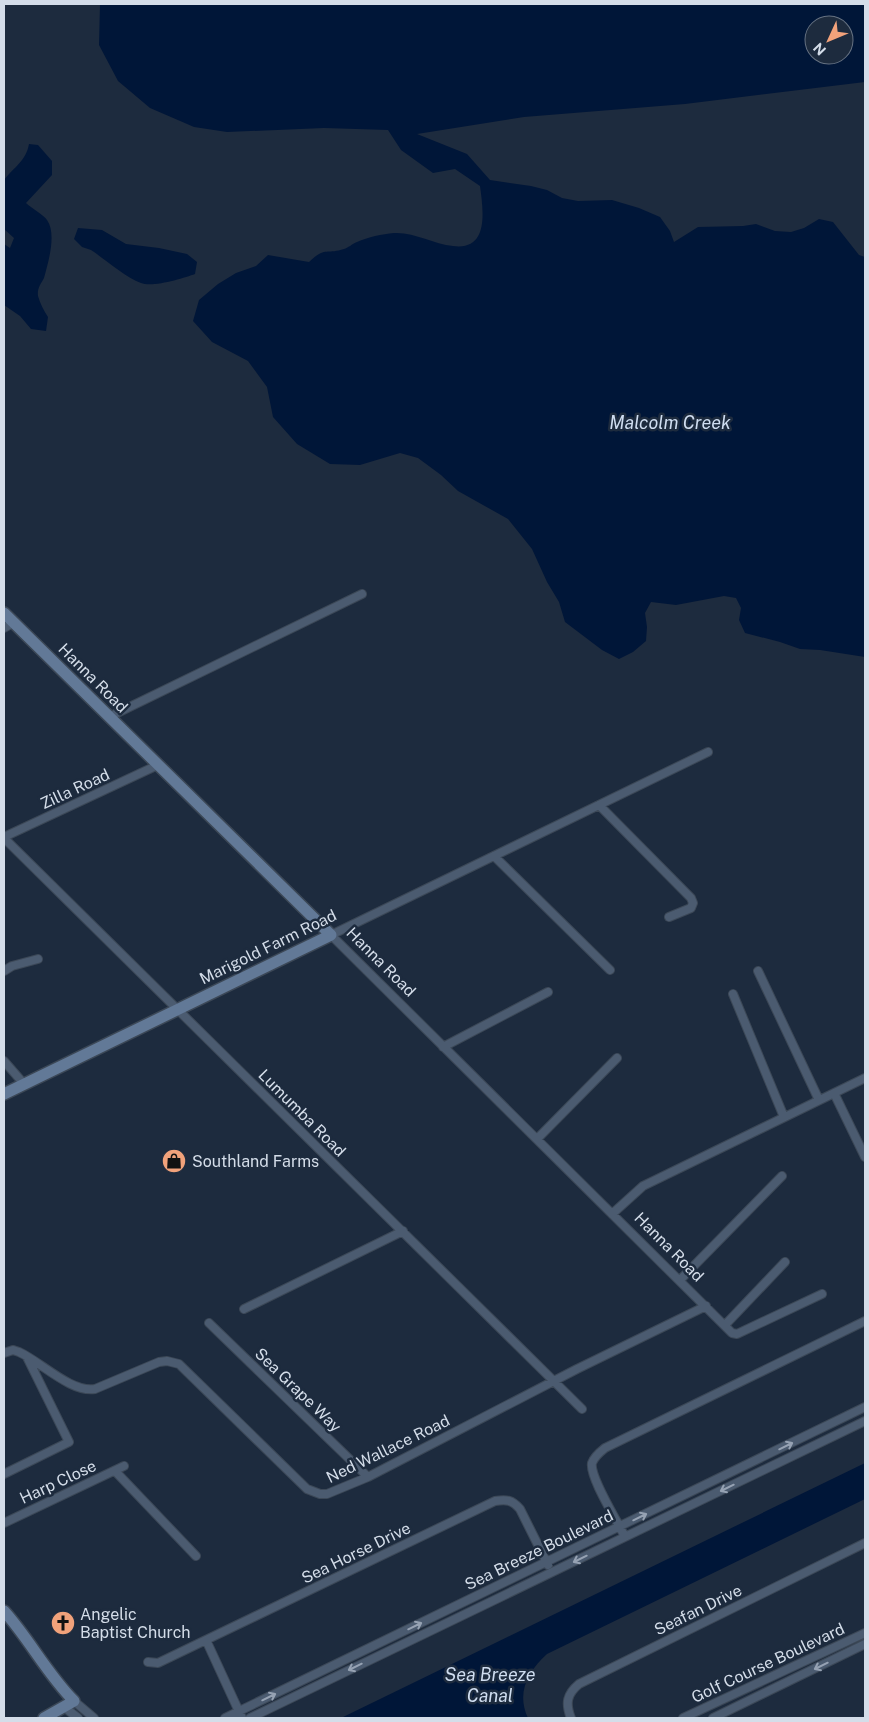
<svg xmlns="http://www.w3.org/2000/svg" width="869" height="1722" viewBox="0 0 869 1722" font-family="'Public Sans',sans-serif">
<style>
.water{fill:#001638;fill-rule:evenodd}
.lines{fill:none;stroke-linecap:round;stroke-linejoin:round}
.street-casing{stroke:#3c4857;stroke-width:10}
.secondary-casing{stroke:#3c4857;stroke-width:14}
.street{stroke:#4b5b70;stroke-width:8}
.secondary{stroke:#627997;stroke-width:11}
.oneway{stroke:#96a2b3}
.labels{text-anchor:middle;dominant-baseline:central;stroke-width:5;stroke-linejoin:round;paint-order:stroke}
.street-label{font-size:16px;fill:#d4dde9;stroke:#1d2b3e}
.poi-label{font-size:16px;fill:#d4dde9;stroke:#1d2b3e;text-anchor:start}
.water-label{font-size:18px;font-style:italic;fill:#cfddf0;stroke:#1d2b3e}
</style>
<rect width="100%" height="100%" fill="#1d2b3e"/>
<path class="water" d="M100,4h765v78l-180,22 -161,13 -107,17 50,20 23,26 41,6 16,4 15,8 16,3 34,-1 27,8 21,9 10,14 4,11 24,-15 45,-1 13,-2 19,7 16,1 13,-4 15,-9 14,3 26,33 6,2v400l-45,-7 -20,-1 -20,-7 -35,-9 -6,-13 2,-12 -5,-10 -12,-2 -48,9 -25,-3 -6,11 2,14 -1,14 -13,11 -14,7 -17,-9 -37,-28 -6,-20 -12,-20 -15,-33 -24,-30 -50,-28 -17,-16 -23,-17 -18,-5 -40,12 -30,-1 -33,-20 -24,-27 -6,-30 -19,-26 -36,-19 -19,-21 6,-21 19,-16 18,-11 20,-7 12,-11 41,7c17,-16 16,-7 35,-13 4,-1 8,-5 13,-7 11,-5 25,-8 37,-9 21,-1 39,11 59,13 37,5 30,-37 27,-60l-25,-17 -22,4 -32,-23 -13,-20 -64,-2 -97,4 -33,-5 -44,-19 -32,-27 -19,-36zM814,25h30v30h-30z
M29,144l9,1 14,16v14l-26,28c5,5 18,12 21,17 10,14 1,43 -3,58 -3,6 -7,10 -6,18 2,7 6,15 10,21l-2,14 -15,-2 -11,-13 -16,-11v-61l6,4 4,-10 -10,-9v-49c10,-13 22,-19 25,-36z
M78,228l24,2 24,14 33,4 28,6 10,8 -2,12c-11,4 -43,14 -54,9 -16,-6 -35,-23 -50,-33l-9,-3 -8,-8z
M865,1463v36l-318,155c-19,17 -31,39 -19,64h-187z"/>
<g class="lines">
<g class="street-casing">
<path id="street" d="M4,628l9,-5
M109,717l253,-123
M708,752l-377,183 401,398 5,1 85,-40
M599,805l92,93 2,5 -2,5 -22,9
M4,837l154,-72
M4,838l578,571
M494,856l116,114
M4,971l8,-5 26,-7
M758,971l61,129
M733,994l51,123
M443,1047l105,-55
M4,1061l20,23
M834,1093l31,64
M537,1139l80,-81
M612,1214l31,-28 222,-108
M680,1280l102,-104
M244,1309l159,-78
M209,1323l159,154
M725,1325l60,-63
M4,1353l9,-3 6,2c22,10 52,41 76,37l64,-27 8,-1 12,3 128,125 13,5h7l41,-17 209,-108 129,-63
M115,1471l81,85
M4,1474l65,-32 -42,-85
M4,1523l120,-57
M625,1537c-7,-15 -36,-60 -33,-74 2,-6 8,-11 13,-15l260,-127
M206,1640l36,78
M148,1662l10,1 337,-162c12,-2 17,-1 25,8l28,56
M74,1701l20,17
M64,1707l14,11
M225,1718l640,-311
M250,1718l615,-297
M571,1718c-6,-15 -4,-24 8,-34l286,-141
M683,1718l182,-85
M713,1718l152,-74"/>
</g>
<g class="secondary-casing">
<path id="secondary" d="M4,613l327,322 -327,159
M4,1611c26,29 43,63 70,90l-30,17"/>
</g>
<use href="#street" class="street"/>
<use href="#secondary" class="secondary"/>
</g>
<defs><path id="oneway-shaft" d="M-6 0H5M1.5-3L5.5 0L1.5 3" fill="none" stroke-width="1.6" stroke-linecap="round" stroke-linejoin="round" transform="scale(1.25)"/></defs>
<g class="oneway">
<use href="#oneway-shaft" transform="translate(786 1446) rotate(-26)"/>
<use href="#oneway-shaft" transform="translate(727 1488) rotate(154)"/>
<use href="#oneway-shaft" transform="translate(640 1517) rotate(-26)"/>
<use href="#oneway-shaft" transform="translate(580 1559) rotate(154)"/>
<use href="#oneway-shaft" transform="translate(415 1626) rotate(-26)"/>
<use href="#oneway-shaft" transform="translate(821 1666) rotate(154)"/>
<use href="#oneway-shaft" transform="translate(355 1667) rotate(154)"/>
<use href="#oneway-shaft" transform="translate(269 1697) rotate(-26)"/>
</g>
<defs>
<g id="shop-disc" transform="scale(1.25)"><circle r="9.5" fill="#f1a27b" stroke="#1d2b3e"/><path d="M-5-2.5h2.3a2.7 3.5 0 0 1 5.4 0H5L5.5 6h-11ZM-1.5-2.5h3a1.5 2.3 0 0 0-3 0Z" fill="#111"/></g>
<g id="church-disc" transform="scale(1.25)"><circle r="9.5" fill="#f1a27b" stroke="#1d2b3e"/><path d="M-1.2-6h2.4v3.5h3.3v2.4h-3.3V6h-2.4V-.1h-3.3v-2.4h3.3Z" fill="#111"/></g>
</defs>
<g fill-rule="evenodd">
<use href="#shop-disc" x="174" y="1161"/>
<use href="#church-disc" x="63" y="1623"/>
</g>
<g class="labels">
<g class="street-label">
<text transform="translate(93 678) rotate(45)">Hanna Road</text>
<text transform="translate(75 789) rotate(-25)">Zilla Road</text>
<text transform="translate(268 947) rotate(-26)">Marigold Farm Road</text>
<text transform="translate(381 962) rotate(45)">Hanna Road</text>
<text transform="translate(302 1113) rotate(45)">Lumumba Road</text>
<text transform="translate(669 1247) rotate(45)">Hanna Road</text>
<text transform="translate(298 1390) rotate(44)">Sea Grape Way</text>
<text transform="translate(388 1449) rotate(-26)">Ned Wallace Road</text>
<text transform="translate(58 1482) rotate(-25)">Harp Close</text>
<text transform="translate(539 1550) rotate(-26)">Sea Breeze Boulevard</text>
<text transform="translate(356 1553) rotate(-26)">Sea Horse Drive</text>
<text transform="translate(698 1610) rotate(-26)">Seafan Drive</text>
<text transform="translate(768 1663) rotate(-25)">Golf Course Boulevard</text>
</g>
<g class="poi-label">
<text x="192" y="1161">Southland Farms</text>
<text x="80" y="1614">Angelic<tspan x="80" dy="18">Baptist Church</tspan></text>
</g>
<g class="water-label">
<text x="670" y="422">Malcolm Creek</text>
<text x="490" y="1674">Sea Breeze<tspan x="490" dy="21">Canal</tspan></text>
</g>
</g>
<rect width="869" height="1722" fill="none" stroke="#d4dde9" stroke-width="10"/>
<g transform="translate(829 40) rotate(226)"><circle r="24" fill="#1d2b3e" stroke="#667282"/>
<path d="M0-4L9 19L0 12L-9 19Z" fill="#f1a27b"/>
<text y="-8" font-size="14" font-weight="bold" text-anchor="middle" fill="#d4dde9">N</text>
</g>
</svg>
